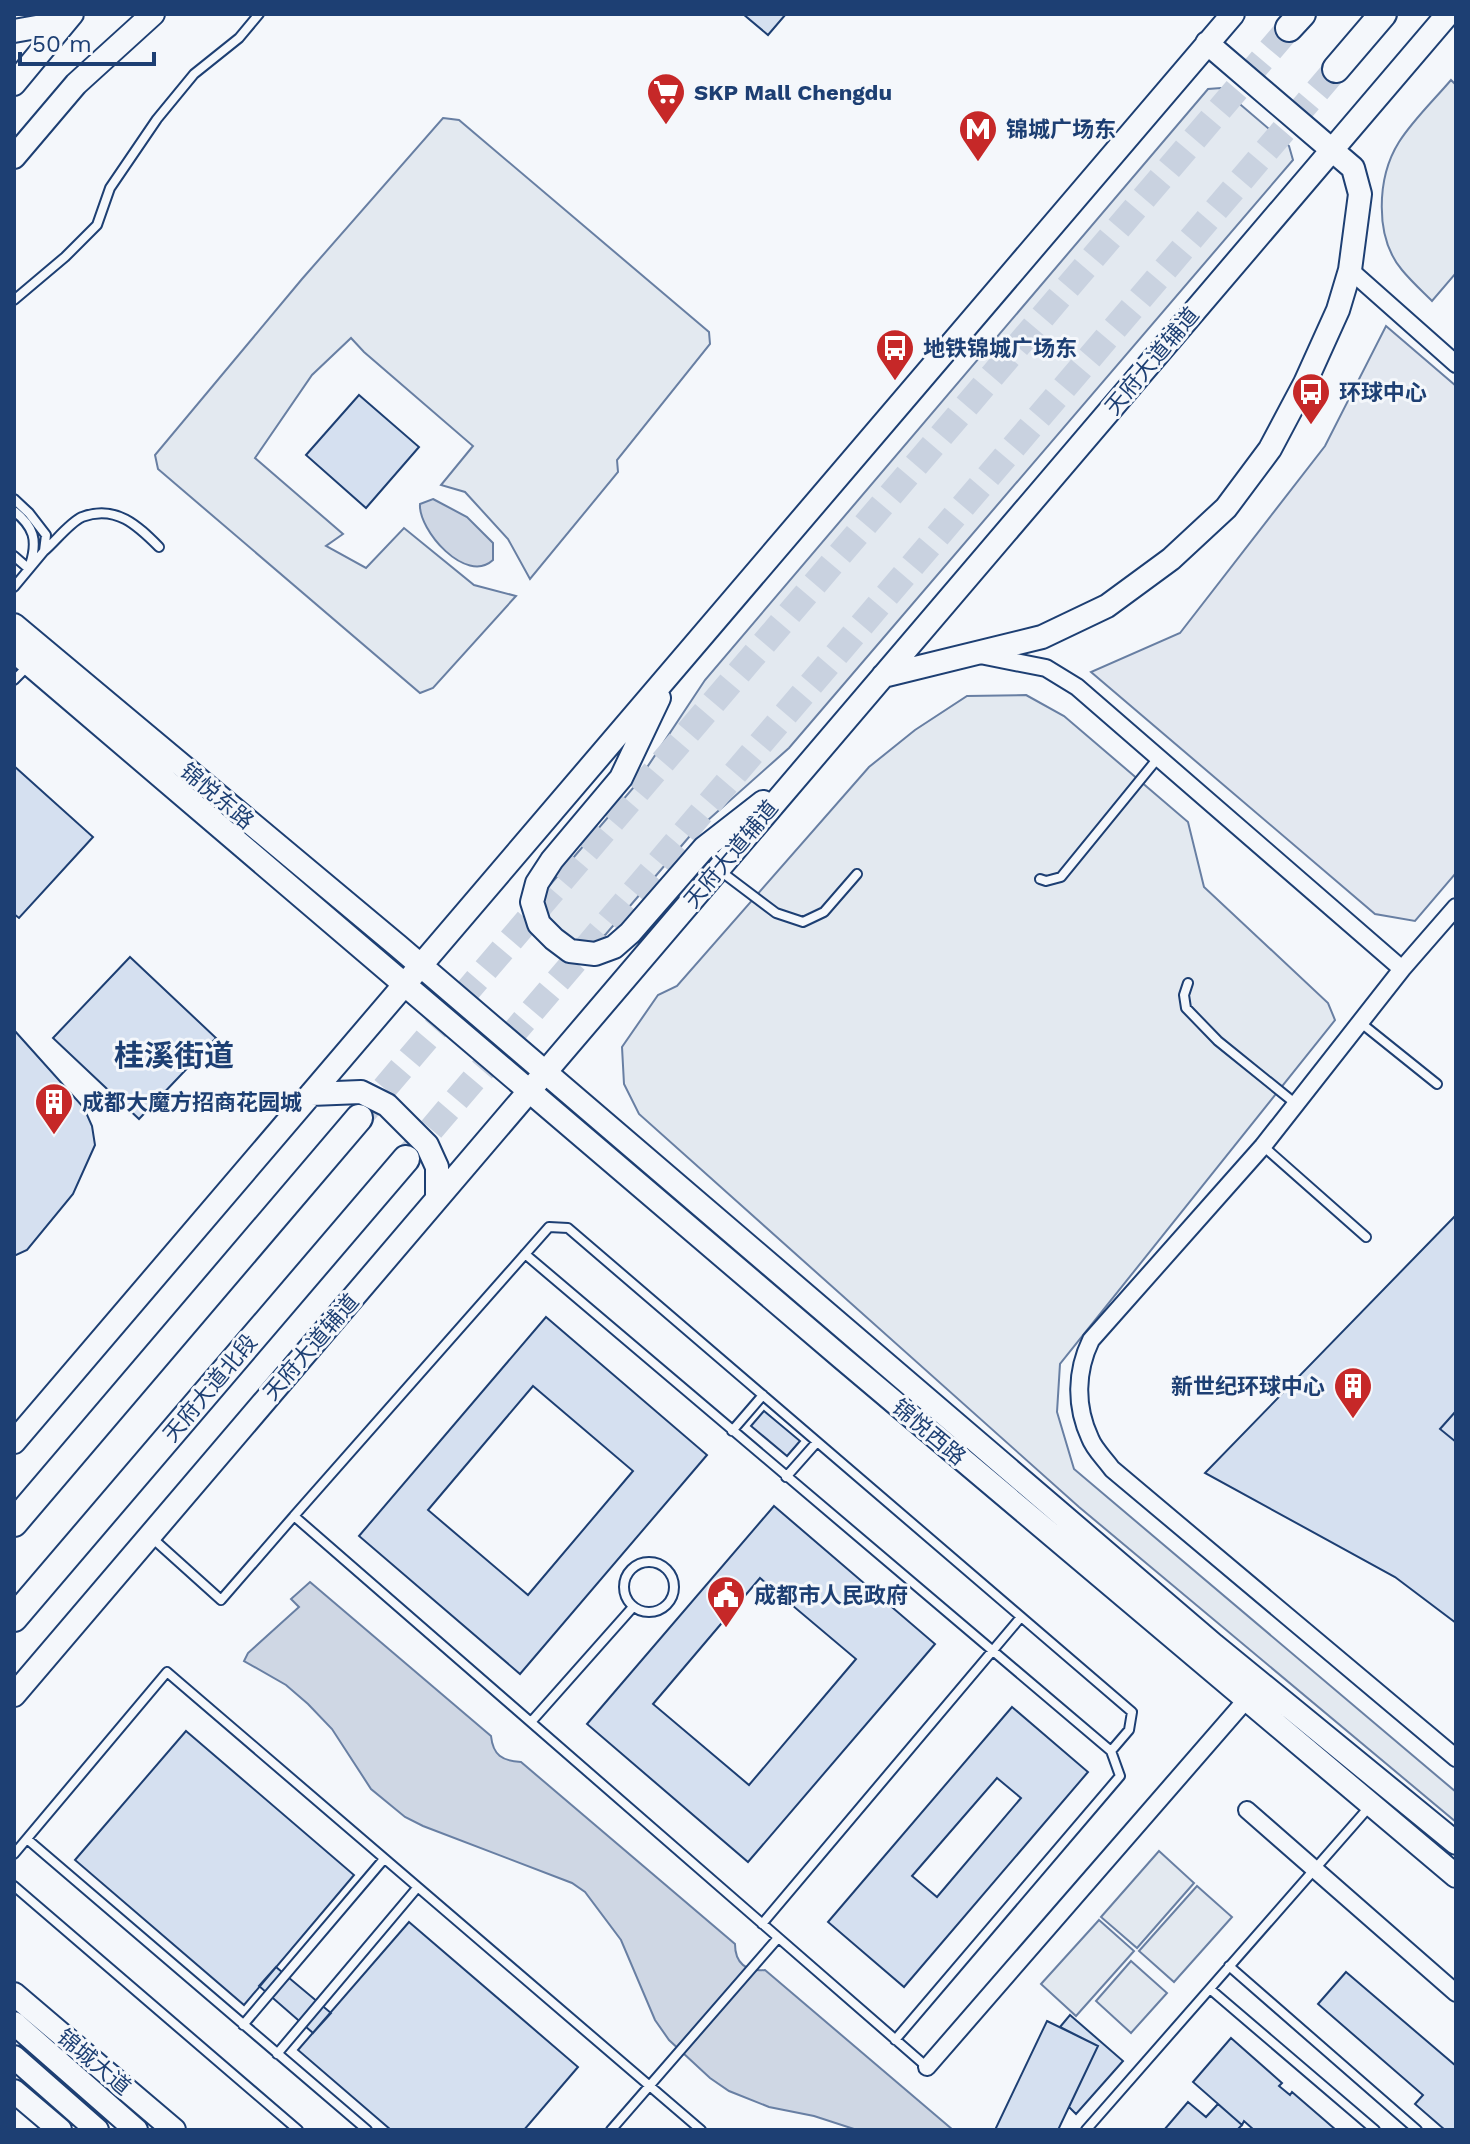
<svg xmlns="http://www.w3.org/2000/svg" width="1470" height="2144" viewBox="0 0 1470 2144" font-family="'Work Sans','Noto Sans SC',sans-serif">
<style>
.green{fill:#e3e9f0;stroke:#687fa3;stroke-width:2}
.parking{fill:#e3e8f0;stroke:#687fa3;stroke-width:2}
.water{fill:#cfd7e4;stroke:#687fa3;stroke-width:2}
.building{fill:#d5e0f0;stroke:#1d3f73;stroke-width:2;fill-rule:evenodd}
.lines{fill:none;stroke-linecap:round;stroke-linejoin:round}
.primary-tunnel{stroke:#c9d2e0;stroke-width:26;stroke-dasharray:26 13;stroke-linecap:butt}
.lane-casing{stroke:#1d3f73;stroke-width:12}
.street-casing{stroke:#1d3f73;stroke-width:20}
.secondary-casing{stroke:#1d3f73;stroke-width:26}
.primary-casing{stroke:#1d3f73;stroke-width:30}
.lane{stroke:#f4f7fb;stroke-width:8}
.street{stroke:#f4f7fb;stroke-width:16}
.secondary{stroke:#f4f7fb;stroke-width:22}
.primary{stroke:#f4f7fb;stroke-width:26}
.labels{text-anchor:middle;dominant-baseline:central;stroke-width:6;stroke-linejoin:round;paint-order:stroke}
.poi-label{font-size:22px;font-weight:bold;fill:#1d3f73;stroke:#f4f7fb;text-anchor:start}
.street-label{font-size:22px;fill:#1d3f73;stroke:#f4f7fb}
.district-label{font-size:30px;font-weight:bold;fill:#1d3f73;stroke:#f4f7fb}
</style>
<rect width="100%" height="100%" fill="#f4f7fb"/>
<path class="green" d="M1451,80l5,5v188l-24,28c-10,-10 -21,-20 -30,-31 -28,-33 -25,-93 -3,-128 14,-22 35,-42 52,-62z
M1221,88l68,58 4,14 -504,588 -100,89 -83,97 -13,11 -19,1 -32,-31 1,-22 91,-106 71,-107 503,-591z
M443,118l16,2 250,212 1,12 -93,116 1,12 -88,107 -22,-40 -43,-47 -24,-7 32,-39 -109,-94 -13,-14 -39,37 -57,83 88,76 -17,12 40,22 38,-40 70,57 42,11 -83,92 -13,5 -262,-224 -3,-14 147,-176z
M1026,695l38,21 124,106 16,65 124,116 7,17 -275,344 -3,48 17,57 382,323v30l-377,-315 -440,-393 -15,-30 -2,-37 36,-52 19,-9 192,-219 46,-37 52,-34z
M1159,1851l35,32 -57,65 -36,-31z
M1197,1886l35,31 -58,65 -35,-31z
M1099,1920l35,31 -58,65 -35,-32z
M1131,1961l36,32 -36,40 -35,-32z"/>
<path class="parking" d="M1386,326l70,60v487l-41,48 -40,-7 -284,-242 89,-39 145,-187z"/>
<path class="water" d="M433,499l34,18 26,26v17c-27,25 -75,-30 -73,-56z
M310,1582l181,154c2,19 11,25 30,26l214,182c0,19 11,28 30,26l188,160h-96l-43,-14 -45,-9 -40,-16 -19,-13 -41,-38 -14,-20 -34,-80 -36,-48 -13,-9 -149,-57 -18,-9 -34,-28 -39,-60 -24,-25 -22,-19 -42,-24 4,-8 51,-46 -8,-8z"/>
<path class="building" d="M743,14h43l-18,21z
M359,395l60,52 -53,61 -60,-53z
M14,766l79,71 -74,81 -5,-4z
M130,957l86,81 -77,81 -86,-81z
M14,1030l70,78 8,18 3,19 -22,49 -46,56 -13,6z
M1456,1215v196l-16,18 16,13v181l-61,-46 -190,-104z
M546,1317l161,138 -187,219 -161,-138zM533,1386l100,85 -105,124 -100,-85z
M764,1411l36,30 -13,15 -36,-30z
M1456,1411v31l-16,-13z
M774,1506l161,138 -187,218 -161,-138zM760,1578l96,81 -107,126 -96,-81z
M1012,1707l76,65 -184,215 -76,-65zM997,1778l24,20 -84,99 -25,-21z
M186,1731l168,144 -110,130 -169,-145z
M409,1922l169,145 -54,63h-133l-93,-80z
M276,1967l55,46 -18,20 -54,-47z
M1346,1972l110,94 -1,64h-10l-30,-26 8,-9 -105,-91z
M1070,2015l53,46 -47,53 -7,-7 29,-61 -38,-19z
M1047,2021l51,25 -40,84h-63z
M1231,2038l51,45 -3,3 11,9 2,-3 44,38h-82l-10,-9 -2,4 -49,-43z
M1188,2102l18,15 12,-13 24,21 -5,5h-73z"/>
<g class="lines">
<path class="primary-tunnel" d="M359,1118l930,-1090
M406,1159l930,-1090"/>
<g class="lane-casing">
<path id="lane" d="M14,300l51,-43 32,-32 13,-37 47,-69 37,-45 45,-36 20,-24
M14,499l15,14 17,22 -2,16 -30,36
M14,511c20,16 24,29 16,54
M44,551c11,-9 25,-28 38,-34 34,-13 56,9 77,30
M14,556l15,13
M14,680l15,-15
M719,870l57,43 27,9 21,-10 33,-38
M1040,879l6,2 15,-4 97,-119
M1188,983l-4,12 2,13 32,33 78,63
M1361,1023l76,61
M1263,1146l103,91
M525,1254l586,497
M732,1431l31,-36
M786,1477l31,-35
M294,1516l255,-289 19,1 564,484 -3,18 -18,21 9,25 -225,264
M151,1537l70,63 73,-84 633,551
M624 1587a25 25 0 1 1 50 0a25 25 0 1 1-50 0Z
M531,1722l102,-115
M27,1839l340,291
M14,1854l153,-182 534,458
M14,1886l284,244
M762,1924l259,-307
M1229,1966l188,164
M1210,1989l165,141
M243,2025l141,-166
M277,2054l140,-166
M611,2130l167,-192
M1086,2130l284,-324"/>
</g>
<g class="street-casing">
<path id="street" d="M1350,270l106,94
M980,655l66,13 31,19 325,282
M1456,907l-54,62 -139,177 -172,194c-15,31 -16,66 -1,98 4,11 15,21 22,31l344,289
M1247,1810l209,183
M927,2067l319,-367"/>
</g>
<g class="secondary-casing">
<path id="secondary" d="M14,31l28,-5 28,-11
M14,84l58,-70
M14,157l62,-73 77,-70
M14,625l384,321 816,699 242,198
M14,651l828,707 614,518
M883,676l159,-39 65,-31 64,-47 55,-51 44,-59 35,-66 33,-73 12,-40 10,-76 -7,-26 -146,-125
M659,698l-38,80 -69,82 -15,23 -5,19 7,22 15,15 16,12 25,3 19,-7 16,-14 74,-85 59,-46
M311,1094l50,-2 26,13 40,40 10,22v32
M14,1442l1219,-1428
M14,1695l1434,-1681
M14,1994l160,136
M14,2023l122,107
M14,2057l83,73
M14,2091l46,39"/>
</g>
<g class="primary-casing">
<path id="primary" d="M1289,28l13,-14
M1336,69l47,-55
M14,1523l345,-405
M14,1618l392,-459"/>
</g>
<use href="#lane" class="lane"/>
<use href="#street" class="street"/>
<use href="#secondary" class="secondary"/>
<use href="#primary" class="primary"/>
</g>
<defs>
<g id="supermarket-pin" transform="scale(2)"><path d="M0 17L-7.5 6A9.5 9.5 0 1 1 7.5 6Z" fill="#c62828" stroke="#f4f7fb"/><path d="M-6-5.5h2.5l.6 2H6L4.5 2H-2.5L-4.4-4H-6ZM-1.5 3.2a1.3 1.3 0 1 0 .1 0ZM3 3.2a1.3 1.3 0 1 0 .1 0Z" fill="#fff"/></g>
<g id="metro-pin" transform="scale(2)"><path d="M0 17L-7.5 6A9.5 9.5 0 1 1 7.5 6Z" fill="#c62828" stroke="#f4f7fb"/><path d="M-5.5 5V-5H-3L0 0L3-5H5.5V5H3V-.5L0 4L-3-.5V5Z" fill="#fff"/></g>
<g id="bus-pin" transform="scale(2)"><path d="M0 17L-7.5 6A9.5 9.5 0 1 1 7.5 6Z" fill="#c62828" stroke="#f4f7fb"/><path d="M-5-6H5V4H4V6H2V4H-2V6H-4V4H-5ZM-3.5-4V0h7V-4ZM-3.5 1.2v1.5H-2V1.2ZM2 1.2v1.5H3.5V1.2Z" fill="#fff"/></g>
<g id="building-pin" transform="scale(2)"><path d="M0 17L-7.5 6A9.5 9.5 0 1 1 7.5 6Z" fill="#c62828" stroke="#f4f7fb"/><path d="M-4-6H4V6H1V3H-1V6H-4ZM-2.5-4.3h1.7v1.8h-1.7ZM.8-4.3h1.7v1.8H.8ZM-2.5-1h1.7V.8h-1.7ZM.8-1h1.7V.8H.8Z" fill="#fff"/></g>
<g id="civic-pin" transform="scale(2)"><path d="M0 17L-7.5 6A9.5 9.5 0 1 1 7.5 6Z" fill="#c62828" stroke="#f4f7fb"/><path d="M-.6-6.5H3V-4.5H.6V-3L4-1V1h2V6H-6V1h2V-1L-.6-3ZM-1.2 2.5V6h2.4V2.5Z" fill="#fff"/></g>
</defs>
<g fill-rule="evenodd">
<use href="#supermarket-pin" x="666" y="92"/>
<use href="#metro-pin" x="978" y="129"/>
<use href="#bus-pin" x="895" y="348"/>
<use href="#bus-pin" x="1311" y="392"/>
<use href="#building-pin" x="54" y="1102"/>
<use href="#building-pin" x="1353" y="1386"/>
<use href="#civic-pin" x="726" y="1595"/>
</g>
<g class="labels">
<g class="poi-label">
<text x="694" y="92">SKP Mall Chengdu</text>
<text x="1006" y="129">锦城广场东</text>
<text x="923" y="348">地铁锦城广场东</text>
<text x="1339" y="392">环球中心</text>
<text x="82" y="1102">成都大魔方招商花园城</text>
<text x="1325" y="1386" text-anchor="end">新世纪环球中心</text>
<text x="754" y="1595">成都市人民政府</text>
</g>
<g class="street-label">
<text transform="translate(1152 361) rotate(-50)">天府大道辅道</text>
<text transform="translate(217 796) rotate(40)">锦悦东路</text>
<text transform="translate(731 854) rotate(-50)">天府大道辅道</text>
<text transform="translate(311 1347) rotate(-49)">天府大道辅道</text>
<text transform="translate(210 1388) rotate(-50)">天府大道北段</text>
<text transform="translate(929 1432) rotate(40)">锦悦西路</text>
<text transform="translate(94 2062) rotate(40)">锦城大道</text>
</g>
<g class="district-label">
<text x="174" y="1055">桂溪街道</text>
</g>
</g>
<rect width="1470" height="2144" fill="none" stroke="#1d3f73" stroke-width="32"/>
<path d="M20 52v12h134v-12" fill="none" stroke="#1d3f73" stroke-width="4"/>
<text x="32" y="52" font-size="24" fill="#1d3f73" stroke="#f4f7fb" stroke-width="6" paint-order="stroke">50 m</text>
</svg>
